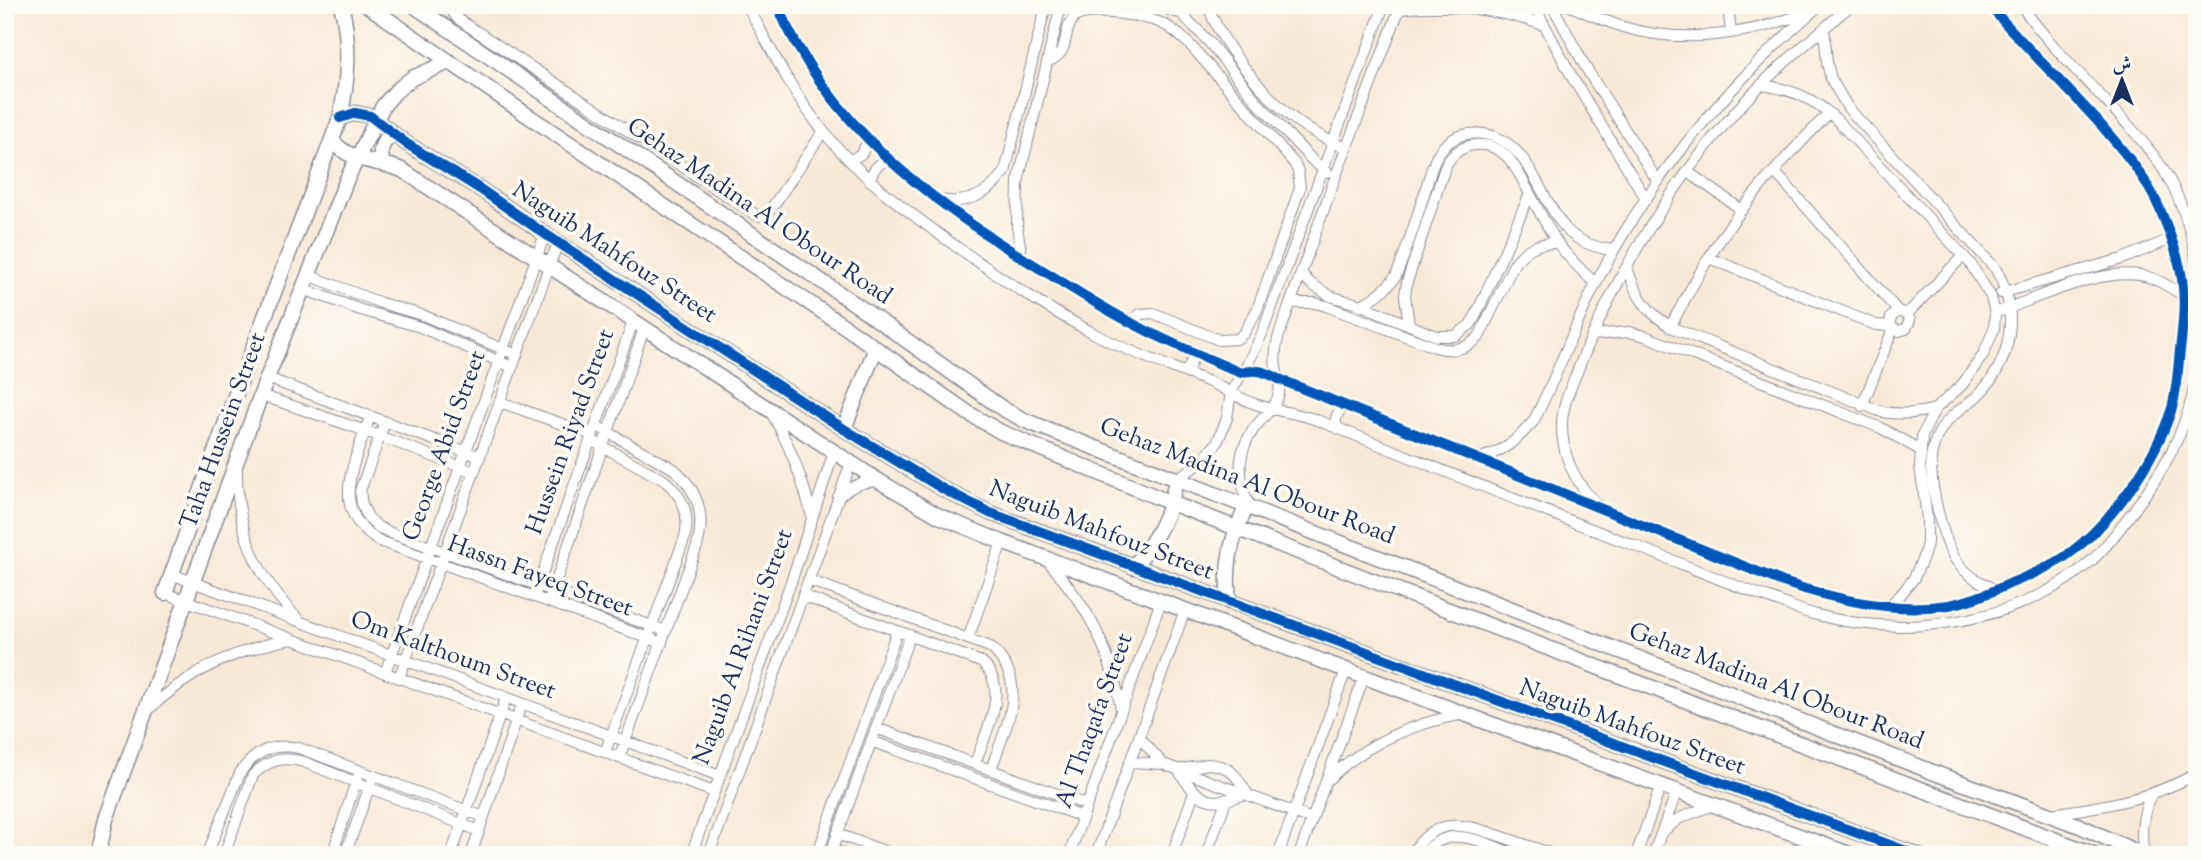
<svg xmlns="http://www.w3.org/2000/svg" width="2202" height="860" viewBox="0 0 2202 860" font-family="'Sorts Mill Goudy',Amiri,serif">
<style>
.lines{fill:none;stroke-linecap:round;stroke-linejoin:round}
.street-casing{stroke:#898c9a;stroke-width:12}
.secondary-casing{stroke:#898c9a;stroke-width:17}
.street{stroke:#fff;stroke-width:10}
.secondary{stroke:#fff;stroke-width:14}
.cycleway-casing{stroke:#fdfcf7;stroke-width:15}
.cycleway{stroke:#0057b8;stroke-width:10}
.labels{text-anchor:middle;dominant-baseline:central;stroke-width:7;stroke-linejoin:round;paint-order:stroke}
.street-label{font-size:24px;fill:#1b2f5e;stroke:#fdfcf7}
</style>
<rect width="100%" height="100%" fill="#fdfcf7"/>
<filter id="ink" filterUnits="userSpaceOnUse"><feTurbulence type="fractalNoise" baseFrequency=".0143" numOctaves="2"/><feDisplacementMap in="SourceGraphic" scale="14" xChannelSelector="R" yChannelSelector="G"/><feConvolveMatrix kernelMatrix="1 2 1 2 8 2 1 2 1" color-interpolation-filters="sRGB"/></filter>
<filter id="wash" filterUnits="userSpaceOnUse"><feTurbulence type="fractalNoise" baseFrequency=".00686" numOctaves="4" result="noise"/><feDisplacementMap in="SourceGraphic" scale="28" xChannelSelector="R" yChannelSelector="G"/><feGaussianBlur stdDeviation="1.57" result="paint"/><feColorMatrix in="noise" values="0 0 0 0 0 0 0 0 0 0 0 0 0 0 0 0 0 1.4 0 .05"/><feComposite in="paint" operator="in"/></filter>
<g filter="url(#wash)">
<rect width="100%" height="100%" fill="#f7e9d5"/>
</g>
<g filter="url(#ink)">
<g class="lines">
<g class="street-casing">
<path id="street" d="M448,5l9,13 10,7 289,190 7,1 6,-4 54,-80
M747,5c24,44 45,88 77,127 34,43 79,76 123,108 48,34 96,67 148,94 37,20 78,33 117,49 13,6 25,14 38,19 21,9 45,10 67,18 106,42 212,86 319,126 44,17 88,36 133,52 14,5 29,12 44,16 91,25 202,11 276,-51 15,-13 26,-28 38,-44 34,-43 62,-90 70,-145
M777,5c52,121 153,197 262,263 30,18 60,38 91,54 36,20 75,35 111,51 16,-5 25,-1 38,6l504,203c53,18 110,31 166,23 21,-4 41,-12 60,-21 19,-8 40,-16 57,-28 46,-33 89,-95 106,-148 5,-19 6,-39 8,-58 4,-33 7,-61 -3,-94 -7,-23 -16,-48 -28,-68 -13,-23 -31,-43 -48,-63 -37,-41 -76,-78 -112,-120
M1161,5c12,10 24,10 37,0
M1208,5c12,39 58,93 90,117 15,11 31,19 48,26
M1534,5l38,72 74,122
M1552,5l34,63 72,114
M1568,5c18,8 37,16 55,22 59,18 131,8 186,-16
M1728,5l3,28
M2021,5c40,58 97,101 138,158 20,29 32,65 38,100
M1399,9c52,-6 97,0 145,16
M1181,13l28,29 49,61 55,58 14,11
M1824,28l3,35 4,16 17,29 147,160c25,41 18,93 -17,127 -13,12 -29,20 -38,36 -6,10 -10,24 -9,36 1,25 12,76 27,96 10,13 24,21 39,27
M1047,62c26,-10 13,-28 27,-44 12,-12 74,-2 89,6 11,5 20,14 29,23l102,116 4,8 2,17 -43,122 -13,23 -7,6 -18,1 -66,-27 -13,1 -9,9
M1762,85c29,4 51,13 73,33l135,145 21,34 4,16 -1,16 -11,26 -21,30 -27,24 -13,27 -2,30 7,52v25l-3,12 -10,23 -16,20 -10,8
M850,161l12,-8 6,-13
M1774,171l124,140
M1688,172l54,38
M870,181c2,-12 8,-18 19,-21
M940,200c27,5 49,-6 65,-28l41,-167
M1022,257l-5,-30 1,-45 43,-177
M1709,258l167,67 15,1
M1627,268c10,29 19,44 46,60l209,84c19,3 35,2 53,-3
M1302,274l8,9 20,13 31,9 75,31h19l15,-11 5,-8 55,-123
M308,275l73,28 44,13 92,39
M303,289l58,21 59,17 92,40
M2001,293l121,-34 49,-20
M1291,303h24l11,3 109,41c18,5 30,3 44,-10l35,-73c12,-16 24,-22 44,-21
M1361,305c15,-7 25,-15 35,-29 11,-26 19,-54 28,-81 4,-14 7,-28 14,-41 7,-11 17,-18 30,-20 59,-7 68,61 98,95 13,14 30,19 48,21
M1995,313c42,-14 115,-52 159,-34 15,6 28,17 43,24
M1907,314l56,-58
M1409,325l-4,-29 2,-14 38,-115c6,-12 15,-20 29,-22 32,-4 43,25 56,49 9,17 18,35 29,51 11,15 24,27 37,39
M1670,327c22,-41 44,-82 73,-119 27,-34 56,-64 86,-95
M1592,335l37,-3 16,4 236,92 39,22
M1186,373l10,-21
M267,378l213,79
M260,395l106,36 108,41
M500,402l93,33
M1862,406l31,-77 -3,-6 1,-6 7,-6 9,3 3,6 -4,9 -7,2 -6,-2
M772,414c19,33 31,67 40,103
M370,416c-14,45 -43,92 7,124l285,103
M385,422l-25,69 2,14 6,12 10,10 13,6 275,98
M597,426l77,43c24,21 32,46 23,77l-78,212
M1337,428c-3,-10 0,-18 10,-22
M591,440l73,40c19,16 26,33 21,57l-80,215
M1478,459c26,-8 37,-17 55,-37 24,-46 41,-95 64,-141 55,-106 132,-198 223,-276
M237,470c-1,61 20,107 62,150
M1176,479l23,-15 18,-21 10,-25 4,-26 18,-31 12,-25 123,-331
M838,497c12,-10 23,-16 40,-16
M1596,503c-22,-21 -35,-50 -34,-81 1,-21 12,-41 19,-60 37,-91 91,-179 156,-252 35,-39 75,-71 114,-105
M1248,505c-11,-34 -12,-57 13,-85 7,-8 16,-16 18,-27 2,-9 -2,-17 -3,-26 -2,-11 0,-21 3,-32l56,-157 66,-173
M1048,561c42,49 61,85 73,148
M171,574l549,202
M808,580l182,67c42,36 15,79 1,123
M536,591l97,-269
M165,593l549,199
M551,595l93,-266
M803,596l178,66c31,26 4,70 -6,102
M968,639l34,-97
M385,673l160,-439
M399,678l159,-436
M147,711c44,-41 85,-60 144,-72
M876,728l211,77
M1140,738l23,26
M871,741l212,76
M1131,762l32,2 149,55
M1208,764c22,1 28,11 39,29 -37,15 -48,9 -69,-23z
M1329,779c38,-37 84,-56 135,-65
M2051,814c49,-7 102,-15 146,-41
M1662,832l18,-14 33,-13
M837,834l58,21
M832,849l15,6
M207,855l33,-82c15,-22 33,-30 59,-25l185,69
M224,855l29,-80c15,-15 30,-19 51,-13l175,69
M332,855l25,-77
M345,855l26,-72
M451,855l55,-157
M471,855l51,-152
M691,855l100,-273 43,-130
M709,855l142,-392
M817,855l80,-224
M830,855l80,-220
M1069,855l92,-254
M1096,855l89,-245
M1172,855l22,-63
M1206,855l20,-54
M1278,855l68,-185
M1299,855l65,-178
M1411,855c24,-41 55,-31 92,-18 17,6 35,12 52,18
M1423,855c26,-34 61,-12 93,0
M1636,855l25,-69
M1653,855l24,-64
M2144,855c-4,-23 -2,-41 8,-62"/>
</g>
<g class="secondary-casing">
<path id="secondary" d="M367,5l160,110 320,213 121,85 33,19 170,71 434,167 491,185
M413,5l448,303 142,101 23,12 917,355 137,50 63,29
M340,118l15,-5 15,3 37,28 73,45 65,45 299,195 99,60 47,24 927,342
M332,140c18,23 45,20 70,30l477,311 60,35 63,26 484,180 366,133
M383,163c-5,-13 -1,-23 11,-29
M844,429l31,-79
M1133,567c23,-26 38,-54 43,-88
M165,593l73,-205 102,-270c8,-38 11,-75 1,-113
M1229,602c-4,-35 1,-66 19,-97
M98,855l8,-36 25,-68 136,-373 80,-199 36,-73 13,-15 16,-13 37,-16"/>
</g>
<use href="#street" class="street"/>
<use href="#secondary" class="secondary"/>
<g class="cycleway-casing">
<path id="cycleway" d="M777,5c52,121 153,197 262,263 30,18 60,38 91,54 36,20 75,35 111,51 16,-5 25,-1 38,6l504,203c53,18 110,31 166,23 21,-4 41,-12 60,-21 19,-8 40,-16 57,-28 46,-33 89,-95 106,-148 5,-19 6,-39 8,-58 4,-33 7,-61 -3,-94 -7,-23 -16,-48 -28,-68 -13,-23 -31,-43 -48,-63 -37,-41 -76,-78 -112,-120
M340,118l15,-5 15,3 37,28 73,45 65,45 299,195 99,60 47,24 927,342"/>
</g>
<use href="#cycleway" class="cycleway"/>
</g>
</g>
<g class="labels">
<g class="street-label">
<text transform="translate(759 212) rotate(34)">Gehaz Madina Al Obour Road</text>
<text transform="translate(614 253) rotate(33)">Naguib Mahfouz Street</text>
<text transform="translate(224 431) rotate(-70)">Taha Hussein Street</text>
<text transform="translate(571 432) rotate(-70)">Hussein Riyad Street</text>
<text transform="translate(445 446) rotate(-70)">George Abid Street</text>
<text transform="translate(1247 482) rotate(21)">Gehaz Madina Al Obour Road</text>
<text transform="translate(1101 531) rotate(21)">Naguib Mahfouz Street</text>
<text transform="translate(540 577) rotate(20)">Hassn Fayeq Street</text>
<text transform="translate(744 647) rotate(-70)">Naguib Al Rihani Street</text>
<text transform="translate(453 656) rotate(20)">Om Kalthoum Street</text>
<text transform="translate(1776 687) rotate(21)">Gehaz Madina Al Obour Road</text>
<text transform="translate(1095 721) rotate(-70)">Al Thaqafa Street</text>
<text transform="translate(1632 728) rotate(20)">Naguib Mahfouz Street</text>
</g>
</g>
<rect width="2202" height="860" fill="none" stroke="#fdfcf7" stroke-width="28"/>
<g transform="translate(2122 80)" stroke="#fdfcf7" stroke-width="5" paint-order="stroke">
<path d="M0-5L12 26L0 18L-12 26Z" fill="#1b2f5e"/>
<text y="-10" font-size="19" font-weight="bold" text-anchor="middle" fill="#1b2f5e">ش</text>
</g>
</svg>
